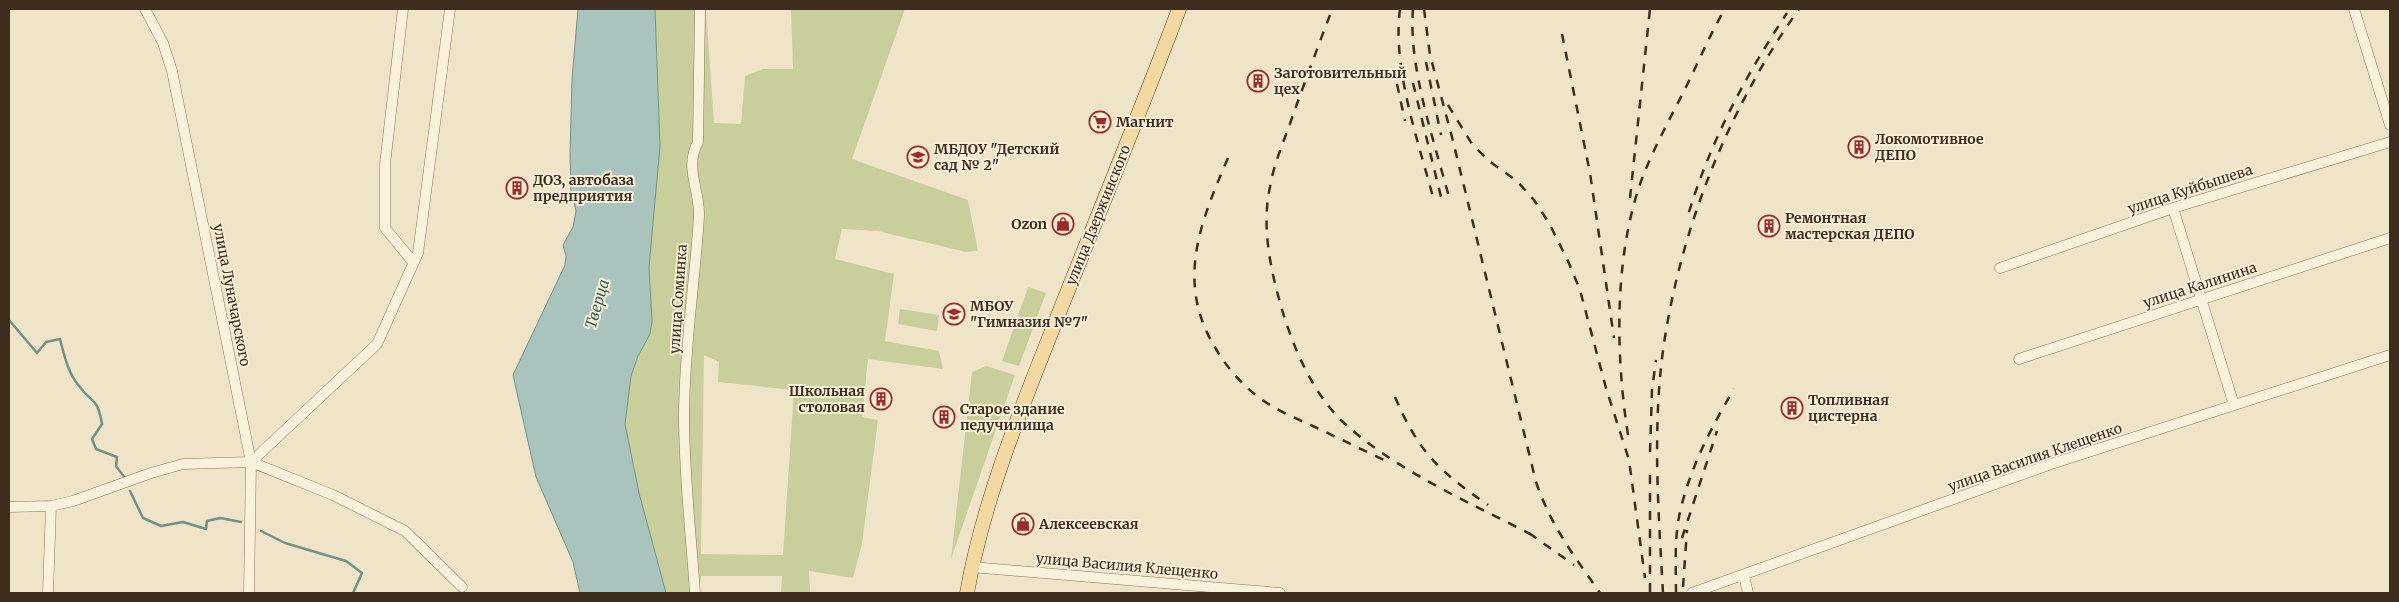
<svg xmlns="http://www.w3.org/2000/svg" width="2399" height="602" viewBox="0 0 2399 602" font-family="Merriweather,serif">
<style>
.green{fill:#c9cf9b;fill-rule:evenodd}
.water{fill:#a9c4bc;stroke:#6f938a}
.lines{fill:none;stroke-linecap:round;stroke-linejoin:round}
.stream{stroke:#6f938a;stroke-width:2.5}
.minor-casing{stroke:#8d765c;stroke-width:11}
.major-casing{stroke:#5b4430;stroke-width:15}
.minor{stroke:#faf1dc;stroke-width:10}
.major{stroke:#f3d9a0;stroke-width:14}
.rail{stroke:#3d2e20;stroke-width:2.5;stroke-dasharray:9 9;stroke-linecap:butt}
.labels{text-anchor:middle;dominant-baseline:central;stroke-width:4;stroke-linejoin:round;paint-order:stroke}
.poi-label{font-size:14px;font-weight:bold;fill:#3d2e20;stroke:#f7eed8;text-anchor:start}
.street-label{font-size:14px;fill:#3d2e20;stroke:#f7eed8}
.water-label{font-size:15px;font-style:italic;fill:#2f5d5a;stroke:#f7eed8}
</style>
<rect width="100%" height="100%" fill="#f0e4c8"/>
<path class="green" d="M655,9h51l8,114 27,1 4,-48 18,-7h30l-2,-60h114l-53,150 116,41 10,51 -12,1 -88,-21 -36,-2 -7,30 59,15 -9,67 54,10 4,18 -75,-10 -6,58 16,3 -16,124 -9,34 -44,-7 1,22h-29l1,-17h-81l-2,17h-33l-27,-100 -14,-69 6,-48 7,-20 12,-22 2,-12 -3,-55 11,-121zM704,355l15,7 -1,20 76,8 -11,165 -82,-1z
M1028,287l18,6 -27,73 -17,-5z
M900,309l39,6 -2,16 -39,-7z
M986,366l29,9 -64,184 21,-187z"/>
<path class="water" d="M578,9h77l5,137 -11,121 3,55 -2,12 -12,22 -7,20 -6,48 14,69 27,100h-86l-7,-31 -37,-85 -23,-102 52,-110 1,-9 -3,-11 10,-18 3,-16 -5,-20 -1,-36 2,-76z"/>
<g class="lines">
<path class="stream" d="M9,320l28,33 9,-11 14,-3c4,16 8,34 19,47 14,19 18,10 23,38l-10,15 4,10 21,8 -1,9 9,12
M130,491l13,27 18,8 22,-4 23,7 1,-8 13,-3 21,4
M261,531l24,12 61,18 16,12 -9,20"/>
<g class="minor-casing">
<path id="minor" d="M145,9l18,34 9,28 79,391 -2,131
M403,9l-18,155v64l28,34
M2354,9l36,116
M2173,208l61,197
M2000,268l173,-60 217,-66
M2019,359l371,-121
M251,462l126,-118 41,-91 32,-244
M9,507l42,-1 22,-5 78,-28 32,-9 68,-2 82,33 72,36 57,56
M971,567l309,26
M1744,576l4,17
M48,593l3,-87
M695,593c-4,-59 -11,-118 -11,-177 0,-67 11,-134 15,-200 1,-26 -15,-48 -1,-74l2,-133
M1692,593l359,-129 339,-109"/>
</g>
<g class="major-casing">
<path id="major" d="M967,593c16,-91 52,-179 86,-265 42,-106 86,-212 126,-319"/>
</g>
<use href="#minor" class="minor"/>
<use href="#major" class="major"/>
<path class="rail" d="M1400,9c-8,60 19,134 34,192
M1413,9c-5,59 22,134 37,192
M1424,9l6,46 22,82 84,345c16,46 37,72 64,111
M1330,15c-13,34 -26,69 -38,103 -8,23 -18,45 -22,69 -8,37 -1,75 9,112 11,41 32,93 64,123 53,49 128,81 191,114
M1562,34l28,139 24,165
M1426,62l15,73
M1413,83l29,118
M1397,84l8,37
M1448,105l24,39 17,17 28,20 17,19 15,23 19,38 12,29 26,98 23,72 16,118
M1228,158c-28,65 -53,125 -12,191 12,20 26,36 45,50 17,12 36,20 54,28 23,11 46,22 69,33
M1630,198l20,-189
M1689,212c22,-72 57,-137 98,-199
M1395,397c24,56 44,74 93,108
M1628,435c-12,-77 -14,-169 10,-245 12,-36 31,-69 48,-103 13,-26 24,-53 39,-78
M1650,452l2,-62 4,-30
M1650,475v118
M1529,533l45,32
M1682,538l35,-107
M1683,587l4,-57
M1663,593c-5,-89 -12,-180 4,-268 20,-113 66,-223 132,-316
M1676,593c0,-27 -2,-54 4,-81 10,-44 31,-84 54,-123"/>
</g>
<defs>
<g id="building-ring" transform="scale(1.125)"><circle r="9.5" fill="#f7eed8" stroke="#9e2a2b" stroke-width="1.5"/><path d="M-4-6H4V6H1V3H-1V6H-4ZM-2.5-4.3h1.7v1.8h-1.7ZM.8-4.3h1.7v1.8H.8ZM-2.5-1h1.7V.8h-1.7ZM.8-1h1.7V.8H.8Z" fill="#9e2a2b"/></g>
<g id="supermarket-ring" transform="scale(1.125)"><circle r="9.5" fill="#f7eed8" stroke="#9e2a2b" stroke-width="1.5"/><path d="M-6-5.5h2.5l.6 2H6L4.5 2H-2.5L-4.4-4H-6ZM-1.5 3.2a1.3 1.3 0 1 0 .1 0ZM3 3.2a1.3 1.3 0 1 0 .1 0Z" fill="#9e2a2b"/></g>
<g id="school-ring" transform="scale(1.125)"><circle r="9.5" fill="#f7eed8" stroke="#9e2a2b" stroke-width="1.5"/><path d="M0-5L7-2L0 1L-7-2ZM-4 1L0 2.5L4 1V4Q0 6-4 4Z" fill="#9e2a2b"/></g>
<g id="shop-ring" transform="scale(1.125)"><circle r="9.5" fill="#f7eed8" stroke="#9e2a2b" stroke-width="1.5"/><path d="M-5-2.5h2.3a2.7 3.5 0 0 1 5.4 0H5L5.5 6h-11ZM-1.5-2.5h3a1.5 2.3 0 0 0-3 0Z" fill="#9e2a2b"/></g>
</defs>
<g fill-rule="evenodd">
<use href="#building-ring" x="1258" y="81"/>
<use href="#supermarket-ring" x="1100" y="122"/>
<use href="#building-ring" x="1859" y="147"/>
<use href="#school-ring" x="918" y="157"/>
<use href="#building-ring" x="517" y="188"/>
<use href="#shop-ring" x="1063" y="224"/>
<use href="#building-ring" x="1769" y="226"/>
<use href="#school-ring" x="954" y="314"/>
<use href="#building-ring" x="881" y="399"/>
<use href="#building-ring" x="1792" y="408"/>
<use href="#building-ring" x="944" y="417"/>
<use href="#shop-ring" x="1023" y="524"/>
</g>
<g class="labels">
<g class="poi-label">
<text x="1274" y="73">Заготовительный<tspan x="1274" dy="16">цех</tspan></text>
<text x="1116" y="122">Магнит</text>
<text x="1875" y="139">Локомотивное<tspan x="1875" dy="16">ДЕПО</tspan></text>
<text x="934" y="149">МБДОУ "Детский<tspan x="934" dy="16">сад № 2"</tspan></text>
<text x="533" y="180">ДОЗ, автобаза<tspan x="533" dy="16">предприятия</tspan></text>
<text x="1785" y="218">Ремонтная<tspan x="1785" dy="16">мастерская ДЕПО</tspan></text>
<text x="1047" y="224" text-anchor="end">Ozon</text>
<text x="970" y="306">МБОУ<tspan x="970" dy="16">"Гимназия №7"</tspan></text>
<text x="865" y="391" text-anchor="end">Школьная<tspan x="865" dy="16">столовая</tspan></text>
<text x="1808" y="400">Топливная<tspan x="1808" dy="16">цистерна</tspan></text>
<text x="960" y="409">Старое здание<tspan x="960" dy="16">педучилища</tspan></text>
<text x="1039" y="524">Алексеевская</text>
</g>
<g class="street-label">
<text transform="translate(2190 189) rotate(-18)">улица Куйбышева</text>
<text transform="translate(1098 215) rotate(-68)">улица Дзержинского</text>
<text transform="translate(2200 285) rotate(-18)">улица Калинина</text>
<text transform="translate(232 295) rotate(79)">улица Луначарского</text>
<text transform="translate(678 299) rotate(-86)">улица Соминка</text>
<text transform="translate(2035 457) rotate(-19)">улица Василия Клещенко</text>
<text transform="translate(1127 566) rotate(5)">улица Василия Клещенко</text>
</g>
<g class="water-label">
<text transform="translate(597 304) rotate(-74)">Тверца</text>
</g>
</g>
<rect width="2399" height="602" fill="none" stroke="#3d2e20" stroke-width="20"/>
</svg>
